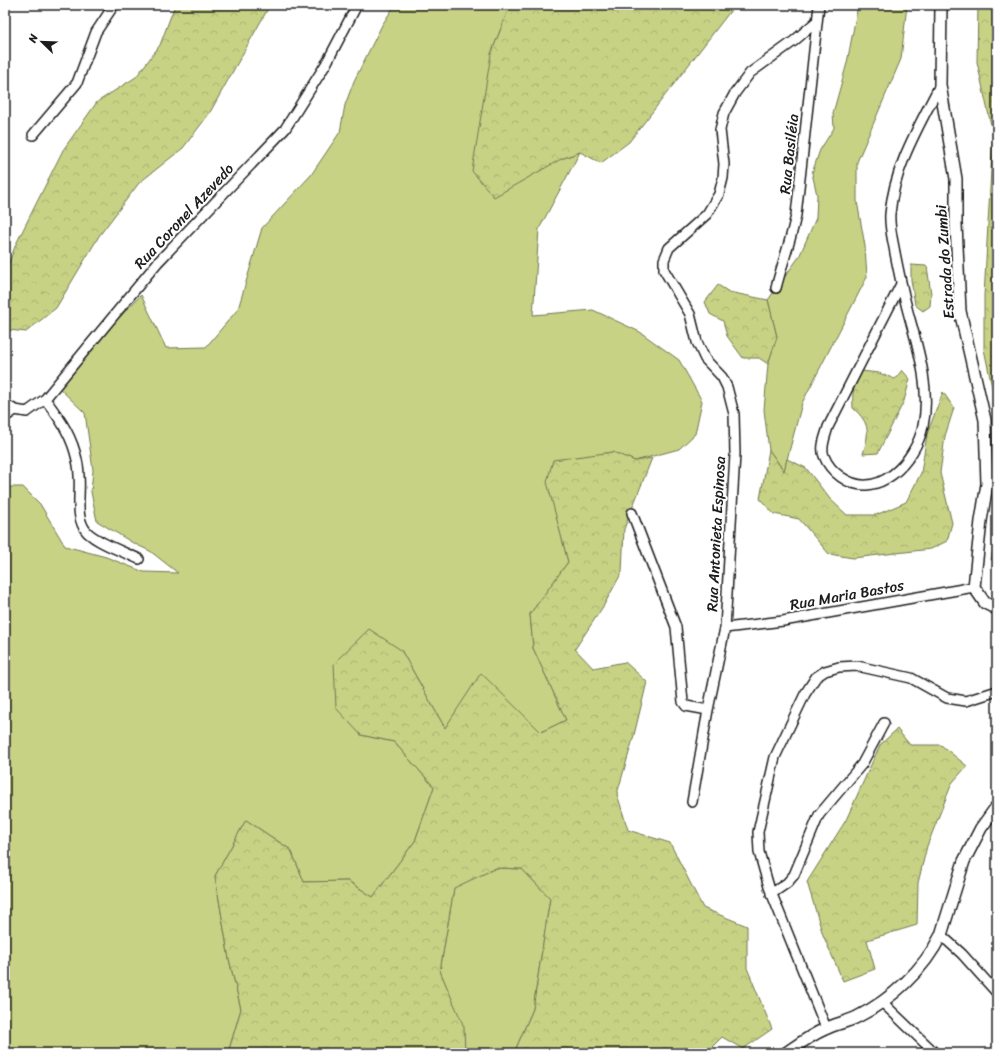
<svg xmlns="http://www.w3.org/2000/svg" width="1002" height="1058" viewBox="0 0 1002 1058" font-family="Sriracha,sans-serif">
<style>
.grass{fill:#c7d285;stroke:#727750}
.forest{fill:url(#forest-crowns);stroke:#727750}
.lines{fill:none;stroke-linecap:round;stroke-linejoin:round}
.minor-casing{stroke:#1c1c1c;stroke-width:12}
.tertiary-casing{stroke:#1c1c1c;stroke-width:14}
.minor{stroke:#fff;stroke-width:9}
.tertiary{stroke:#fff;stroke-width:11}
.labels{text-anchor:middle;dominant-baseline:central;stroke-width:4;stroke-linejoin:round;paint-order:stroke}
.street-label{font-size:15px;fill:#1c1c1c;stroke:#fff}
</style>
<defs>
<pattern id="forest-crowns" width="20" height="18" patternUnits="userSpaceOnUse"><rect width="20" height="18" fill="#c7d285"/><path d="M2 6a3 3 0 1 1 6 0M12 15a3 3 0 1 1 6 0" fill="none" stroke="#aab472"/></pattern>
</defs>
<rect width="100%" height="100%" fill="#fff"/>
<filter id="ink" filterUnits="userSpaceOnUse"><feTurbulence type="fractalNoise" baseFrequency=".025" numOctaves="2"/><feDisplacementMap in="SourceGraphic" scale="8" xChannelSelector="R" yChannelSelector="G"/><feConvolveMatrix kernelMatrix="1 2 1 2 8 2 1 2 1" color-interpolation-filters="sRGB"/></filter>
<g filter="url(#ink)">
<path class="grass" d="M395,5h115l-19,49 70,105 19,-7 -41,77 -6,86 60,-5 47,22 39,28 23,41 -7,33 -16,15 -44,12 -22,-9 -65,30 20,80 -38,52 3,34 33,72 -25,12 -96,-4 -44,-78 -40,85 33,7 40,45 -19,54 -42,56 -25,-16 -44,1 -13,-32 -45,-30 -31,56 14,83 12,50 -13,44h-223v-561l3,-5h15l17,17 25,42 41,11 38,15 34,1 -28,-22 -17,-8 -36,-22 -6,-29 2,-22 -8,-57 -30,-29 86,-89 25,53 40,-1 32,-38 24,-81 49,-53 29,-43 5,-27 9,-24 28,-56z
M858,5h49l-6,54 -44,103v39l8,45 2,31 -65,126 -18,68 -15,-21 -5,-40 4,-46 9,-27 -9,-37 31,-43 17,-39 1,-23 -5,-22 8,-23 14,-22 -1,-15 14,-50z
M496,868l26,1 28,29 -17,111 -19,44h-49l-2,-26 -23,-56 14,-84z
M997,883v42l-3,-28z"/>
<path class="forest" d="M175,5h95l-61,109 -26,34 -44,35 -40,53 -43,72 -30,24 -17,-2 -4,3v-60l11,-29 47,-94 34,-48 39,-25 24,-32z
M510,5h225l-106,137 -28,21 -21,-11 -19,7 -67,38 -22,-26 19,-117z
M978,5h19v406l-13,-62v-53l9,-162 -16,-72z
M911,265l16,1 4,28 -1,12 -7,5 -8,-6 -4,-25z
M718,285l11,7 39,8 9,37 -9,27 -9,-6h-16l-16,-22 -4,-15 -13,-7 -5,-12z
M902,370l8,9 -6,22 -26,52 -15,1c6,-21 8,-30 -10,-46 -1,-16 0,-22 8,-37l18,2 16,6z
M943,392l11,16 -9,28 -5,37 12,50 -5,18 -16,8 -78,9 -24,-4 -30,-35 -25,-5 -14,-15 9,-49 15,21 3,-12 19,9 24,31 17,16h29l30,-13 15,-29 6,-39z
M613,452l22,9 17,-3 -28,71 -2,43 -18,33 -29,44 18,19 32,-6 22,20 -14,57 -16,55 11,36 42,13 33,65 44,18v42l25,61 -29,20 -21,-12 -16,16h-192l19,-44 17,-111 -28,-29 -26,-1 -42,20 -14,83 24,56 1,26h-237l13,-44 -12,-50 -14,-83 31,-56 45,30 13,32 44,-1 25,16 42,-56 19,-54 -40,-45 -33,-7 -25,-27 -2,-45 35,-34 32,21 44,78 36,-55 60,59 25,-12 -33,-72 -3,-34 38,-52 -21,-80 6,-22z
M997,525v33l-6,2z
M897,729l13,16h31l26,21 -15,17 -25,63 -9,37 -1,42 -50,15 8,29 -32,12 -20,-46 -16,-53 39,-62 34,-75z"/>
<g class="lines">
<g class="minor-casing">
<path id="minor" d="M33,135l44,-52 19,-51 18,-27
M901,284l-73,143c-2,8 -8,20 -4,29 3,8 10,16 17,21 37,26 75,-17 82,-51 8,-37 -5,-78 -15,-114 -5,-19 -9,-39 -13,-59 -2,-12 -6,-26 -5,-39 4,-47 29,-88 50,-129
M776,288c6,-24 15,-48 20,-73l23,-210
M45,399c12,16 24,32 30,53 2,7 4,16 4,24 2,17 -5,42 8,56 11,11 37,20 52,27
M5,404l10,6 12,2 18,-13 113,-137 127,-133 41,-65 31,-59
M5,417l10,-7
M632,513l44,114 7,75 3,4 22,4
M725,628l58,-7 191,-34
M692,802l16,-92 17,-82 10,-174 -1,-40 -7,-27 -5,-10 -17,-18 -8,-17 -7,-28 -26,-44v-10l5,-12 38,-34 12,-20 4,-16 1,-14 -4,-34 4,-17 11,-20 15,-20 44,-32 23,-20
M771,894l16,-11 7,-8 25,-60 43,-51 22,-41
M941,935l21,19 35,39
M882,1002l53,51
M826,1028l-57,-141 -10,-35 -1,-20 17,-75 30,-63 11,-17 9,-6 14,-4 18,-1 54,12 36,20 19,3 31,-10"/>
</g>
<g class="tertiary-casing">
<path id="tertiary" d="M941,5l-1,80 16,94v45l4,87 25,109 2,64 -6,37 -7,66 11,16 12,6
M786,1053c13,-9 25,-18 39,-24 10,-5 22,-7 32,-12 34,-17 67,-47 84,-82l23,-74 17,-33 16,-22"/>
</g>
<use href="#minor" class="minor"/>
<use href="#tertiary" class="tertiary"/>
</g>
</g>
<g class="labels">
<g class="street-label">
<text transform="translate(789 154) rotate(-84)">Rua Basiléia</text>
<text transform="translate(184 216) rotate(-47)">Rua Coronel Azevedo</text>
<text transform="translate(945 262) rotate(-94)">Estrada do Zumbi</text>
<text transform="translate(716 534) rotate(-87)">Rua Antonieta Espinosa</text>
<text transform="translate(847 595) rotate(-10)">Rua Maria Bastos</text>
</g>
</g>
<rect width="1002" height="1058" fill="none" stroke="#fff" stroke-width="20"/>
<rect x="10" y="10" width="982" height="1038" fill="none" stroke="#1c1c1c" stroke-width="1.5" filter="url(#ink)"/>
<g transform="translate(42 42) rotate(293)" stroke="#ffffff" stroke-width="3" paint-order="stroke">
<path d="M0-3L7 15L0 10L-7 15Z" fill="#1c1c1c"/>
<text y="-6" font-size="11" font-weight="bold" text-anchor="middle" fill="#1c1c1c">N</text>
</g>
</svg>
